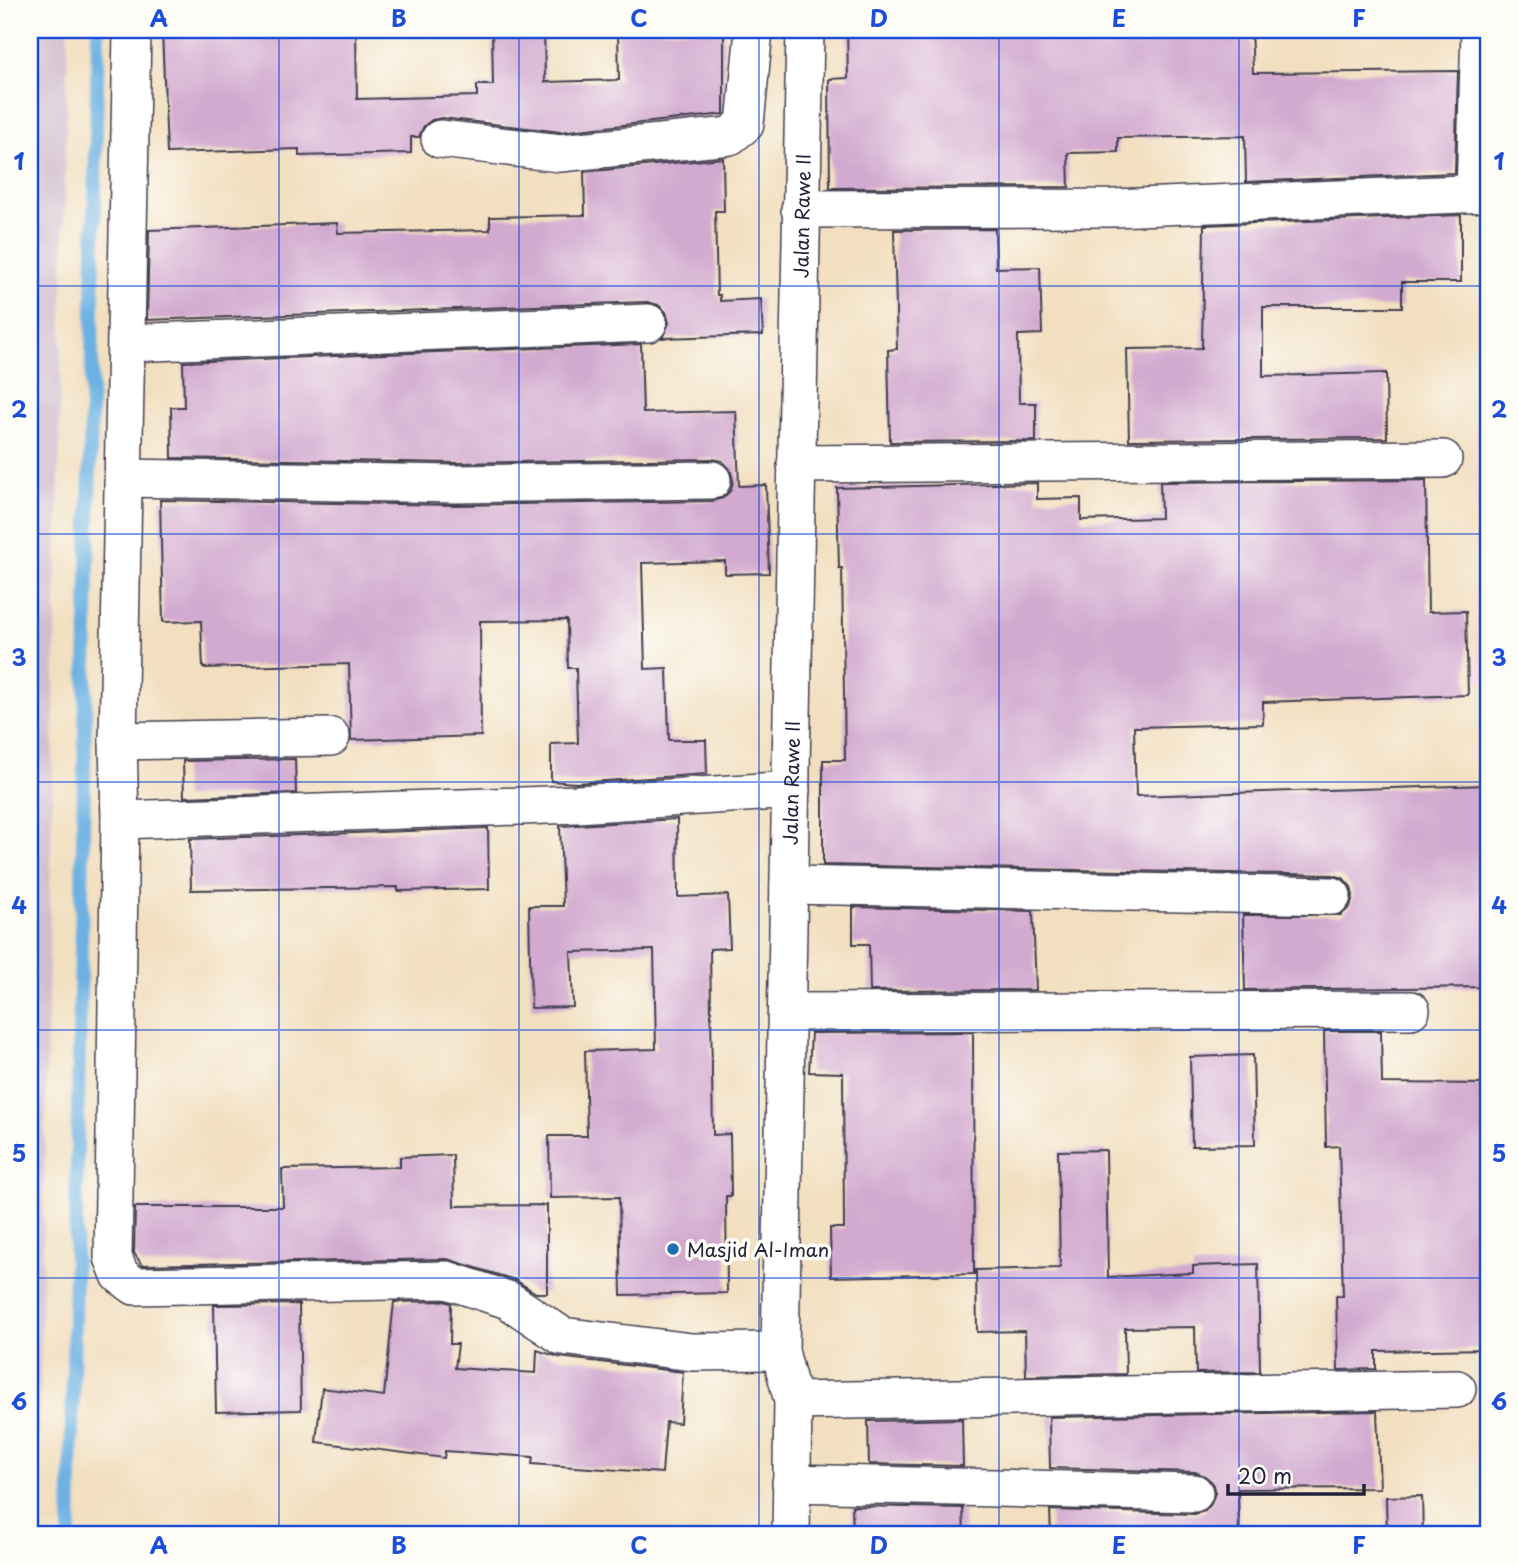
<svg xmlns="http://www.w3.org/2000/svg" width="1518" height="1565" viewBox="0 0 1518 1565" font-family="'Playpen Sans',sans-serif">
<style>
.built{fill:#f4cfdd}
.industrial{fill:#d0bdcd}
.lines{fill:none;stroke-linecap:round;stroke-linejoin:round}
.stream{stroke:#6cb1e2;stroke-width:14}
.building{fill:#d2a9cf}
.minor-casing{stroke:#413e4f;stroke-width:40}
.minor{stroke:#fff;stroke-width:37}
.grid{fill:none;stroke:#1d4ed8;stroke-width:2;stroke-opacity:0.55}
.poi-dot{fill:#1f6fb2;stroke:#fdfcf7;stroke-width:2.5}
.labels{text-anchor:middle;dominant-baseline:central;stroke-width:7;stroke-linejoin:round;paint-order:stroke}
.street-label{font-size:19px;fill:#22223b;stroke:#fdfcf7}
.poi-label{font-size:19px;fill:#22223b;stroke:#fdfcf7;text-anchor:start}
.neatline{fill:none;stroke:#1d4ed8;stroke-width:2.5}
.grid-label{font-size:23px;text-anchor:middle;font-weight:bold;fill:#1d4ed8}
</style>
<rect width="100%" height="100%" fill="#fdfcf7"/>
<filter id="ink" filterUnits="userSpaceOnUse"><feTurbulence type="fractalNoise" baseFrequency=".0143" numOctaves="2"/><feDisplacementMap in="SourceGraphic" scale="14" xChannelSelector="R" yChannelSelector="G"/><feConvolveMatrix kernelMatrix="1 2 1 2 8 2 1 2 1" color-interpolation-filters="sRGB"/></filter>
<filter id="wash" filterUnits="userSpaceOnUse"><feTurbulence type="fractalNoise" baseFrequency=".00686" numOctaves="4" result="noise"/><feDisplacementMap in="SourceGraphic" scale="28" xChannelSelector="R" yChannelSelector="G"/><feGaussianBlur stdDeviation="1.57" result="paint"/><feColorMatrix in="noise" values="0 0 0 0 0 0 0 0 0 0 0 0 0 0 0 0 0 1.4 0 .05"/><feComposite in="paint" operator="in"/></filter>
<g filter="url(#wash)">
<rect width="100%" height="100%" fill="#f2dfc0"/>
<path class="built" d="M1476,418h12v263l-11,-1z"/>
<path class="industrial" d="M30,30h38l-31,1505h-7z"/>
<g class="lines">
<path class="stream" d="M70,1535l28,-1505"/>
</g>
<g id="blocks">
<path class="building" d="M162,30h194l1,69 120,-3v-11h16l-1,-55h52l1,52 74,-2 -1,-50h106v84l-164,18 -118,-14 -10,2 -8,6 -5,11h-8v16l-112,3v-7l-132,4z
M847,30h404l2,43 205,-2 -3,102 -209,9 -1,-46 -127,2v14l-50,1 1,34 -239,1 -1,-109 19,-1z
M723,158l1,53h-9l2,84h3v6l41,-2 2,36 -101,3 7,-15 -3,-11 -8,-7 -11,-3 -500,18 2,-90 188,-7 1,10 152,-3v-13l95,-2 -1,-43z
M1461,215v67h-59v25h-139v69l123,-3 1,65 -258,2 -2,-91 75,-1 2,-123z
M995,229l1,39 44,-1 2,67 -24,1 1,68h17v38l-146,1 -2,-92 9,-1 -3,-119z
M641,344l2,69 93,-2 3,75 27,-1 3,88 -44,1v-13l-83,2 3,106 22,-1 2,72h37l1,34 -131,9 -25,-2v-37l27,-1 -2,-75h-8l-1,-48 -87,1 1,115 -130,4 -2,-76 -146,4 -2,-47 -38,1 -3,-122 295,5 257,-4 11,-3 8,-8 2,-10 -3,-11 -8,-8 -10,-2 -257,4 -283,-5 -1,-51h13l-1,-45z
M1426,480l2,132 38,-1 2,84 -205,7v22l-129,3 2,69 352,-11v202l-243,3 -2,-75h98l9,-8 3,-11 -2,-9 -8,-9 -10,-3 -510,-10v-105h22l-3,-192h-3l-2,-80 200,-5v16l44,-1v22l80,-2 -1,-36z
M295,759l1,34 -112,4 -1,-36z
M677,819l1,78 50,-2 2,53 -20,1 3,186 17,-1 1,62h-5l1,97 -106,2 -2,-98 -69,1 -1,-62h38l-2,-85 71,-2 -2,-99 -83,2 2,55 -42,1 -2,-102h34l-3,-80z
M488,828l1,61 -91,2v-4l-207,3 -1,-51z
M853,907l180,4 3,79 -166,1 -1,-47h-16z
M1324,1031h57l1,52 106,1v265l-112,2v18l-38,1 -2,-74h7l-4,-150 -13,1z
M973,1032l1,242 -143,3 -1,-49h14l-1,-155 -34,-1 2,-39z
M1253,1055l2,90 -63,1 -2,-89z
M1106,1150l2,127 85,-4v-7l65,-2 2,108 -64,1 -1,-46 -70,1 1,46 -100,2 -1,-45 -48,1 -1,-62 84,-2 -2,-117z
M453,1155l1,51 93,-1v88h-11l-21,-13 -68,-21 -305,6 -8,-12 1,-46h148l-1,-38 118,-2v-10z
M444,1301l7,2 -1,41h8l-3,24 81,5 1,-23 22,7 124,15 -3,51 -14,-1 -4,51 -130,-9 1,-7 -88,-6 -1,7 -128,-16 6,-54 62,8 10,-94z
M299,1304l2,106 -85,2 -2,-107z
M1377,1411l3,77 -142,1 1,46h-188l-1,-25 144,4 11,-3 6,-7 4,-11 -3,-11 -7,-6 -10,-4 -145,-4 -1,-51z
M962,1419l1,47 -94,-2 -1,-43z
M1422,1496l1,39h-36l-1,-38z
M852,1506l111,2 1,27h-111z"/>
</g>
</g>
<g filter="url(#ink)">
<use href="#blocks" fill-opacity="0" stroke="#413e4f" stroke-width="2"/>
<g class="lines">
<g class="minor-casing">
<g id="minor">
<path d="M132,30l-14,711 2,79 -7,437 7,18 15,11 312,-6 61,20 54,36 130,16 88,-1"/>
<path d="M440,139l120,14 170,-17 15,-12 9,-94"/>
<path d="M1475,192l5,-162"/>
<path d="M800,209l313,-1 375,-15"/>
<path d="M127,343l521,-20"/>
<path d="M796,464l647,-5"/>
<path d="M125,478l330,6 257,-4"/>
<path d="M118,741l213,-4"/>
<path d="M120,820l457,-16 214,-14"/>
<path d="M789,885l543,11"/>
<path d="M787,1012l624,-2"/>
<path d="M793,1401l664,-12"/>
<path d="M791,1483l403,10"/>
<path id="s1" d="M791,1535l2,-134 -13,-50 25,-1321"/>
</g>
</g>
<use href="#minor" class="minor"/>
</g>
</g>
<path class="grid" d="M279,30v1505M519,30v1505M759,30v1505M999,30v1505M1239,30v1505M30,286h1458M30,534h1458M30,782h1458M30,1030h1458M30,1278h1458"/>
<circle class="poi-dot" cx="673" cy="1249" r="7"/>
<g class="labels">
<g class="street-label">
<text stroke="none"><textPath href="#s1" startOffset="1321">Jalan Rawe II</textPath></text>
<text stroke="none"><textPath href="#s1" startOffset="754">Jalan Rawe II</textPath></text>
</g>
<g class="poi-label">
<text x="687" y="1249">Masjid Al-Iman</text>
</g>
</g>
<rect width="1518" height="1565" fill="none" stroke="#fdfcf7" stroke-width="77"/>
<path d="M1228 1484v10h136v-10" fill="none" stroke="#22223b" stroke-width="3.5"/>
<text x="1238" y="1484" font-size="21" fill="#22223b" stroke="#fdfcf7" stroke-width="5" paint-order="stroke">20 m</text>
<rect x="38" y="38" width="1442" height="1488" class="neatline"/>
<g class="grid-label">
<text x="159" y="27">A</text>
<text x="399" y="27">B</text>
<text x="639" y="27">C</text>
<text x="879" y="27">D</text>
<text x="1119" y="27">E</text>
<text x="1359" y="27">F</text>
<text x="19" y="170">1</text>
<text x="1499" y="170">1</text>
<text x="19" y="418">2</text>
<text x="1499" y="418">2</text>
<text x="19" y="666">3</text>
<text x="1499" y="666">3</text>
<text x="19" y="914">4</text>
<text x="1499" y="914">4</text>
<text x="19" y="1162">5</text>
<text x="1499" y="1162">5</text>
<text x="19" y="1410">6</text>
<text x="1499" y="1410">6</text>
<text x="159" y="1554">A</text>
<text x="399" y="1554">B</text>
<text x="639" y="1554">C</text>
<text x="879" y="1554">D</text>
<text x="1119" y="1554">E</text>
<text x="1359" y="1554">F</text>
</g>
</svg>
